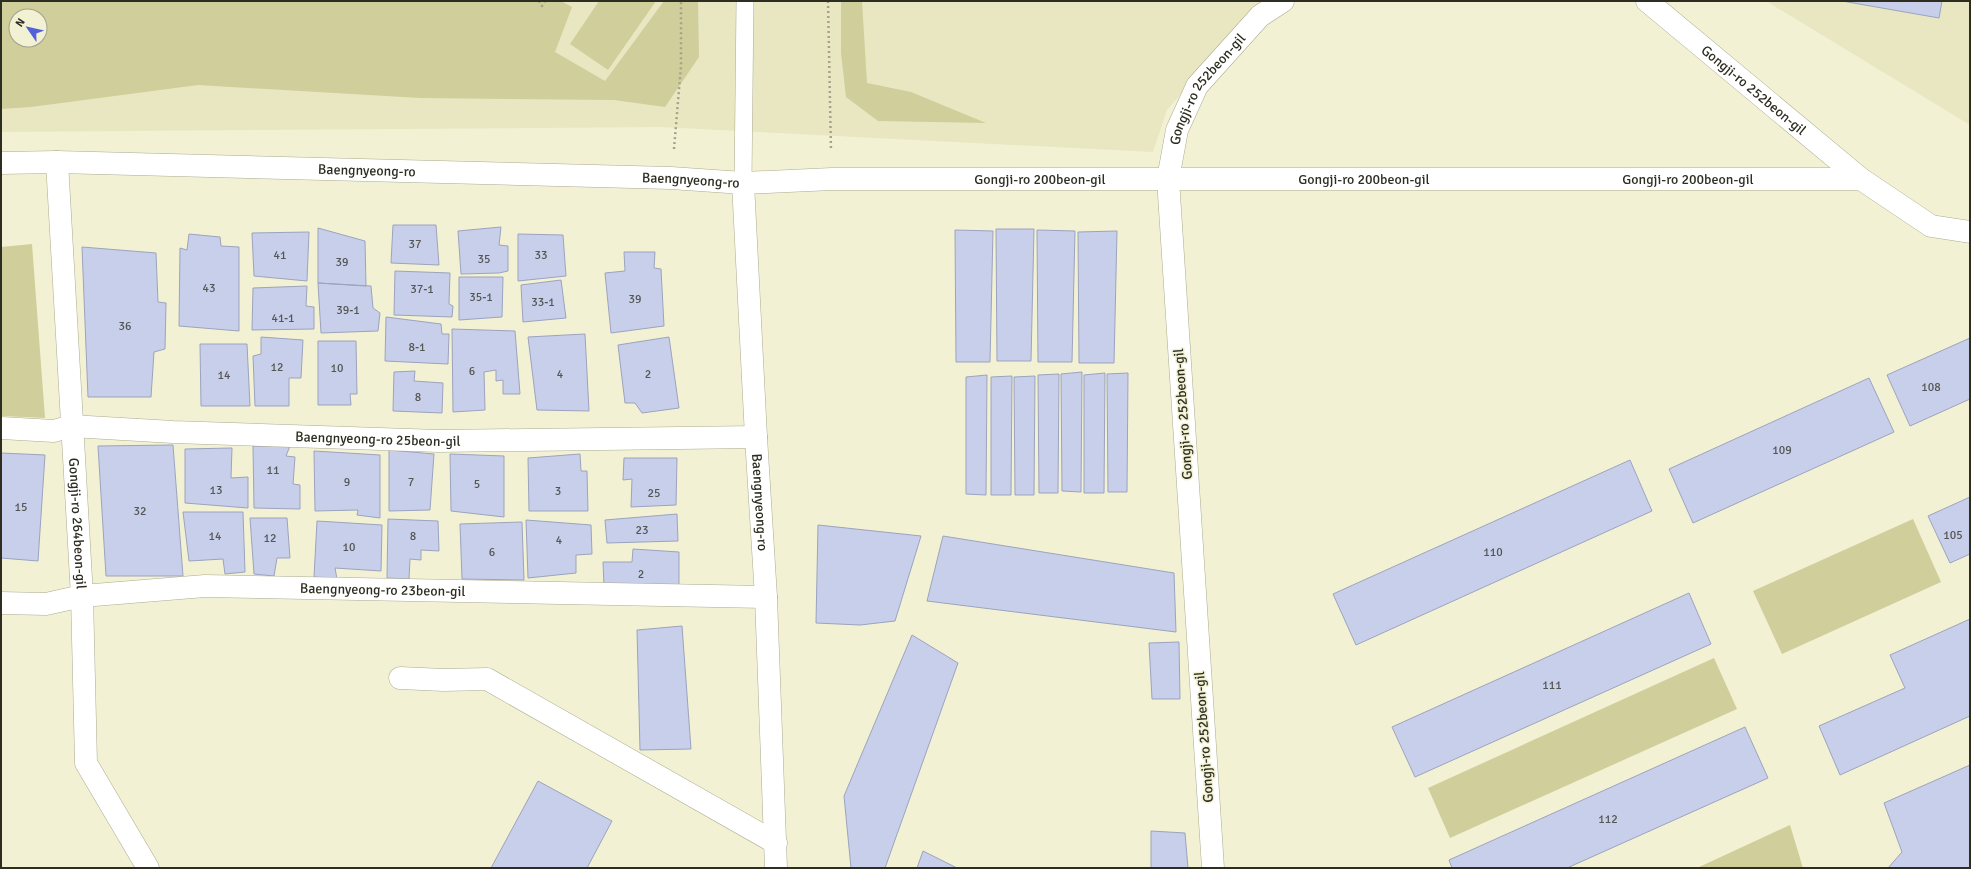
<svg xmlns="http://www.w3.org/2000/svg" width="1971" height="869" viewBox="0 0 1971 869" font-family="Signika,sans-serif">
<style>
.built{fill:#e8e7c2;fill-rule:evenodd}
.green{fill:#d0ce9a;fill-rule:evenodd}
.building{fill:#c8cfea;stroke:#9ca3bd}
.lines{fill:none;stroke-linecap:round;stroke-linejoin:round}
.service-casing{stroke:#acab90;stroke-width:18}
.minor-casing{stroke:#acab90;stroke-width:23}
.tertiary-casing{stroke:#acab90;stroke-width:23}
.path{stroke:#a3a38d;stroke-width:2.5;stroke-dasharray:2 3;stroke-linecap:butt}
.service{stroke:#fff;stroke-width:17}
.minor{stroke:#fff;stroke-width:22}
.tertiary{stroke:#fff;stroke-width:22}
.labels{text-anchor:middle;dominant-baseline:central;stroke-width:3;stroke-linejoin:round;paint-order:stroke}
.number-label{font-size:12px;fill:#545654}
.street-label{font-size:14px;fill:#2d2d22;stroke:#f2f1d4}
</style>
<rect width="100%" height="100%" fill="#f2f1d4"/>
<path class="built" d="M1,1h1260l-94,109 -14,42 -493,-25 -659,5zM16,16h24v24h-24z
M1766,1h204v124z"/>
<path class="green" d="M1,1h560l11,6 -17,45 50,29 59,-80h34l1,56 -34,50 -51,-7 -194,-2 -222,-13 -167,22 -30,2zM16,16h24v24h-24z
M599,1h57l-48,69 -38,-26z
M841,1h21l5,82 44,9 75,31 -108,-2 -32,-24 -5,-44z
M32,244l13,174 -44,-2v-169z
M1913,519l28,63 -159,72 -29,-63z
M1714,658l23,51 -287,129 -22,-50z
M1790,825l13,43h-106z"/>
<path class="building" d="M1842,1h100l-3,17z
M393,225h43l3,40 -48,-2z
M501,227l-2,18 9,1v25l-9,2 -38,1 -3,-43z
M318,228l47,13 1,45 -48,-3z
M996,229h38l-3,132h-34z
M955,230l38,1 -3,131h-34z
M1037,230l38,1 -3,131h-34z
M1117,231l-3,132h-35l-1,-131z
M309,232l-2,49 -53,-5 -2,-43z
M189,234l31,3 1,9 18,1v84l-60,-5 1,-78 7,2z
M518,234l45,1 3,41 -48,5z
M82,247l74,6 2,49 8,1 -1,46 -11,3 -3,45h-63z
M624,252h31l-1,16 7,1 3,57 -53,7 -6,-60 20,-2z
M395,271l55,2 -1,31 4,2 -1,11 -58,-2z
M459,277h44l-1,40 -43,3z
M561,280l5,38 -43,4 -2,-37z
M318,283l53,3 2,22 7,5 -2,18 -57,2z
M307,286l-1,20 8,1v22l-62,1 1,-42z
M386,317l55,7 1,10h7l-1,30 -63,-3z
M452,329l63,2 5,63h-17v-14l-7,1v-11l-12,2 1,38 -32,2z
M585,334l4,77 -52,-1 -9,-73z
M261,337l42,3 -2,38h-12v28h-34l-2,-50 8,-2z
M669,337l10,71 -37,5 -7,-10h-10l-7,-58z
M1970,338v61l-60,27 -23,-51z
M318,341h38l1,53h-7l1,11h-33z
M200,344h47l3,62h-49z
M415,371l-1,10 29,2 -1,30 -49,-2 1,-39z
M1082,372l-1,120 -19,-1 -1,-117z
M1105,373l-1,120h-20v-118z
M1128,373l-1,119h-19l-1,-118z
M1059,374l-1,119h-19l-1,-118z
M987,375l-1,120 -20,-1v-117z
M1012,376l-1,119h-20v-118z
M1035,376l-1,119h-19l-1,-118z
M1869,378l25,54 -201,91 -24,-54z
M173,445l10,131h-77l-8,-130z
M253,446h37l-4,10 9,1 -2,27 7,1v24l-46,-1z
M232,448l-1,30 17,-1v31l-63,-5v-54z
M389,450l45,4 -4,56 -41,1z
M314,451l66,4v63l-23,-3 1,-5 -43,1z
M1,453l44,2 -7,106 -37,-3z
M450,454l54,2v61l-53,-6z
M580,454l1,17h6l1,40h-59l-1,-53z
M624,458h53l-1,47 -45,2 1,-28 -9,1z
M1630,460l22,51 -296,134 -23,-51z
M1970,497v57l-20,9 -22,-47z
M183,512h60l2,60 -20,2 -2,-15 -34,2z
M677,514l1,27 -71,2 -2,-23z
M250,518h37l3,40h-13l-3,18 -20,-2z
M388,519l50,2 1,30 -18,-1v10l-11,-1 -1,20 -22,-1z
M526,520l65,5 1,29 -16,1v18l-48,5z
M317,521l65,4 -1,46 -46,-3 2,11 -23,-2z
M522,522l2,58 -62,-1 -2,-55z
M818,525l103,11 -26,85 -35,4 -44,-2z
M943,536l231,37 2,59 -249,-31z
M633,549l46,3v34h-75l-1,-24h29z
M1689,593l22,51 -296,133 -23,-50z
M1970,619v97l-130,59 -21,-49 86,-38 -15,-33z
M682,626l9,123 -51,1 -3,-120z
M912,635l46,28 -73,205h-34l-7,-72z
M1179,642l1,57h-28l-3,-56z
M1745,727l23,51 -201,90h-115l-3,-8z
M1970,765v103h-82l14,-16 -18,-49z
M538,781l74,40 -25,47h-96z
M1151,831l34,2 3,35h-37z
M923,851l34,17h-40z"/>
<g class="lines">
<g class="service-casing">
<path id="service" d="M743,183l2,-182"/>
</g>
<g class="minor-casing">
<g id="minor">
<path id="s1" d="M1647,1l214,178"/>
<path id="s2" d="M57,162l25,434 4,167 62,105"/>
<path id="s3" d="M743,183l89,-4h1029l70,47 39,6"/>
<path id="s4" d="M1,428l53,3 17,-5 102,6 266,9 317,-4"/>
<path id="s5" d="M1,603l45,1 36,-8 123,-10 561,11"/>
<path d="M400,678l44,2 43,-1 289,164"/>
<path id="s6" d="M1213,868l-45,-689 9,-49 20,-44 63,-70 23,-15"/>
</g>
</g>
<g class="tertiary-casing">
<g id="tertiary">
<path id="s7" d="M1,163l56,-1 614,16 72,5 13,254 10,160 10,271"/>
</g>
</g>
<path class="path" d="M539,1l3,5 3,-5
M828,1l3,150
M674,149l7,-83v-65"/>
<use href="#service" class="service"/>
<use href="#minor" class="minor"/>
<use href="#tertiary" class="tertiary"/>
</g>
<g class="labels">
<g class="number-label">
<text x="415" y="244">37</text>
<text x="280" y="255">41</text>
<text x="541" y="255">33</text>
<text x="484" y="259">35</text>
<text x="342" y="262">39</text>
<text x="209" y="288">43</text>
<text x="422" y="289">37-1</text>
<text x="481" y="297">35-1</text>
<text x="635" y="299">39</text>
<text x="543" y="302">33-1</text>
<text x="348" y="310">39-1</text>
<text x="283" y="318">41-1</text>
<text x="125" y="326">36</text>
<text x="417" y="347">8-1</text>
<text x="277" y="367">12</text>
<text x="337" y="368">10</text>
<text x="472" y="371">6</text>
<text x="560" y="374">4</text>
<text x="648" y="374">2</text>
<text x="224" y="375">14</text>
<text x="1931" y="387">108</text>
<text x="418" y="397">8</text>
<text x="1782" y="450">109</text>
<text x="273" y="470">11</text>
<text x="347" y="482">9</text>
<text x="411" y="482">7</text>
<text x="477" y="484">5</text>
<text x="216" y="490">13</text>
<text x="558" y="491">3</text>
<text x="654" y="493">25</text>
<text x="21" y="507">15</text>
<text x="140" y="511">32</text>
<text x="642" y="530">23</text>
<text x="1953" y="535">105</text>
<text x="215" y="536">14</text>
<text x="413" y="536">8</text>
<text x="270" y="538">12</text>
<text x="559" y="540">4</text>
<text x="349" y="547">10</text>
<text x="492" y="552">6</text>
<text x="1493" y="552">110</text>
<text x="641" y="574">2</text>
<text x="1552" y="685">111</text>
<text x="1608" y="819">112</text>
</g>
<g class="street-label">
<text stroke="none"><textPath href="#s1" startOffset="139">Gongji-ro 252beon-gil</textPath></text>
<text stroke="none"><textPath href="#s6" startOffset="791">Gongji-ro 252beon-gil</textPath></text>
<text stroke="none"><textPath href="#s7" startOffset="366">Baengnyeong-ro</textPath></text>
<text stroke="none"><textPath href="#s3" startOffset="297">Gongji-ro 200beon-gil</textPath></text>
<text stroke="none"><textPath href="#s3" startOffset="621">Gongji-ro 200beon-gil</textPath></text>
<text stroke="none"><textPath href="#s3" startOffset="945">Gongji-ro 200beon-gil</textPath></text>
<text stroke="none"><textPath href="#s7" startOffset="690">Baengnyeong-ro</textPath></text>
<text transform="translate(1183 414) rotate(-94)">Gongji-ro 252beon-gil</text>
<text stroke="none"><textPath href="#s4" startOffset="378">Baengnyeong-ro 25beon-gil</textPath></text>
<text stroke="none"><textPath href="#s7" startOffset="1062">Baengnyeong-ro</textPath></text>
<text stroke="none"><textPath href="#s2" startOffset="362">Gongji-ro 264beon-gil</textPath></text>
<text stroke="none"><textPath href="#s5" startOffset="383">Baengnyeong-ro 23beon-gil</textPath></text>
<text transform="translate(1204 737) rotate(-94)">Gongji-ro 252beon-gil</text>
</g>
</g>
<rect width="1971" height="869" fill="none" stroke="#2d2d22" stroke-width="4"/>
<g transform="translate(28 28) rotate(304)"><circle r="19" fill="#f2f1d4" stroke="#a3a38d"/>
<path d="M0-3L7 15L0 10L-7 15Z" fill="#5162d8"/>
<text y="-6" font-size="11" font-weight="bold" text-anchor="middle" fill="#2d2d22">N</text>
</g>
</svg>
